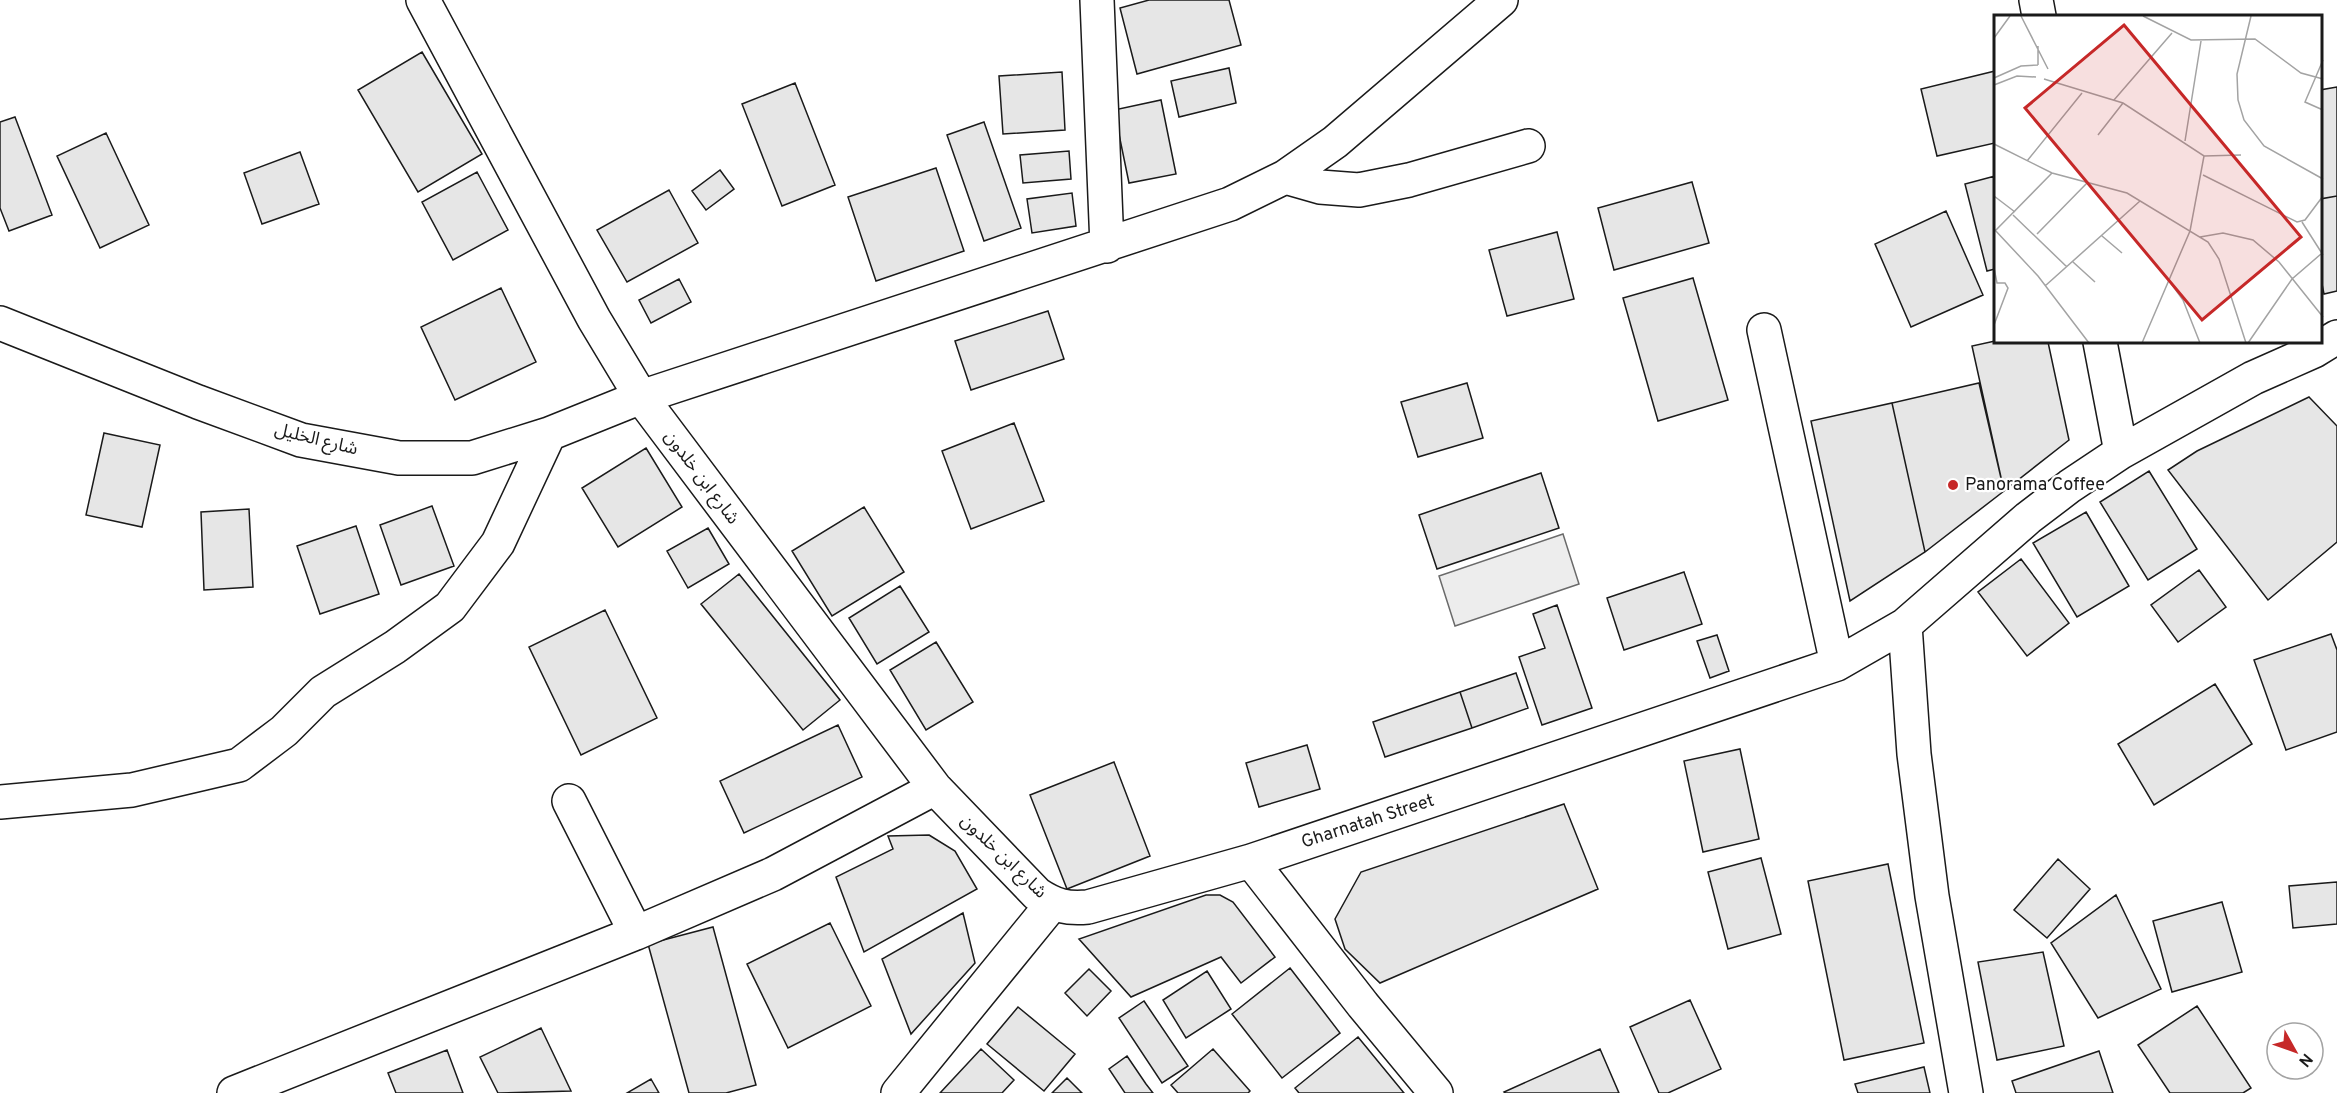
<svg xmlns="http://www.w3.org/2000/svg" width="2337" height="1093" viewBox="0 0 2337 1093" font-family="Overpass,'Noto Sans Arabic',sans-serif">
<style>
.pitch{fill:#ededed;stroke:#6a6a6a;stroke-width:1.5}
.building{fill:#e6e6e6;stroke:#1a1a1a;stroke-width:1.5}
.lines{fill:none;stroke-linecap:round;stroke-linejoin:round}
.minor-casing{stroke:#1a1a1a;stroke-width:36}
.minor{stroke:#fff;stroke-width:33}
.poi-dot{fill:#c62828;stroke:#fff;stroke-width:2}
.labels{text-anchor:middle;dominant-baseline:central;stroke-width:4.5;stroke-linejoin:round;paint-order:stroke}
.street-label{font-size:18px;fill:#1a1a1a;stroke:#fff}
.poi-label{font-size:18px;fill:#1a1a1a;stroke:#fff;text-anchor:start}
.inset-road{fill:none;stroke:#a3a3a3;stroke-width:1.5}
.view{fill:#c62828;fill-opacity:0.15;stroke:#c62828;stroke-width:3}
.inset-edge{fill:none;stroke:#1a1a1a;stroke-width:3}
</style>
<rect width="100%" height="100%" fill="#fff"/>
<path class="pitch" d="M1563,534l16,50 -124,42 -16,-50z"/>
<path class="building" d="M1149,0h80l12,45 -104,29 -17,-66z
M422,52l60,102 -64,38 -60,-102z
M1229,68l7,35 -57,14 -8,-36z
M1995,71v72l-58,13 -16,-67z
M1062,72l3,58 -62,4 -4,-58z
M795,83l40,102 -53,21 -40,-102z
M2337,87v109l-17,3v-109z
M1161,100l15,74 -47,9 -15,-73z
M15,117l37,98 -43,16 -9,-23v-86z
M984,122l37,106 -37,13 -37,-106z
M106,133l43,92 -49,23 -43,-92z
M1069,151l2,28 -48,4 -3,-28z
M300,152l19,52 -57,20 -18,-51z
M936,168l28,83 -88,30 -28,-84z
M720,170l14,19 -28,21 -14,-19z
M477,172l31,58 -55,30 -31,-58z
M1995,176v93l-8,2 -22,-87z
M1692,182l17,61 -95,27 -16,-62z
M669,190l29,53 -71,39 -30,-52z
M1072,193l4,33 -44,7 -5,-34z
M2337,196v95l-13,3 -4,-20v-75z
M1946,211l37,84 -72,32 -36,-83z
M1557,232l17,67 -67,17 -18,-66z
M1693,278l35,122 -70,21 -35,-123z
M679,279l12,23 -40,21 -12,-23z
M501,288l35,74 -81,38 -34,-73z
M1048,311l16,48 -93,31 -16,-49z
M1995,341l53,1 21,98 -65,51 -32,-145z
M1467,383l16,55 -65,19 -17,-55z
M1979,383l25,108 -79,61 -33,-149z
M2309,397l28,29v116l-69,58 -100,-130 29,-19z
M1892,403l33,149 -75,49 -39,-180z
M1014,423l30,78 -73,28 -29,-78z
M104,433l56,12 -18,82 -56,-12z
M646,448l36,59 -64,40 -36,-59z
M2149,471l48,78 -49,31 -48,-78z
M1541,473l18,55 -122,41 -18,-54z
M432,506l22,60 -53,19 -21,-60z
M864,507l40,65 -72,44 -40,-65z
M249,509l4,78 -49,3 -3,-78z
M2086,512l43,74 -52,31 -44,-74z
M356,526l23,68 -59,20 -23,-68z
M708,528l21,36 -41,24 -21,-37z
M2021,559l48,64 -42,33 -49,-64z
M2199,570l27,37 -48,35 -27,-37z
M1684,572l18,52 -78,26 -17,-52z
M739,574l101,126 -37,30 -102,-126z
M900,586l29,46 -52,32 -28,-46z
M1557,605l35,103 -50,17 -23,-68 26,-9 -12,-34z
M605,610l52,108 -76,37 -52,-108z
M2331,634l6,16v82l-51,18 -32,-90z
M1717,635l12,36 -19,7 -13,-37z
M936,642l37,60 -47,28 -36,-60z
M1516,673l12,35 -56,20 -12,-36z
M2215,684l37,60 -98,61 -36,-61z
M1460,692l12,36 -87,29 -12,-35z
M838,725l24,52 -118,56 -24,-52z
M1307,745l13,44 -61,18 -13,-44z
M1740,749l19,90 -56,13 -19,-91z
M1114,762l36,94 -83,33 -37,-94z
M1564,804l34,85 -218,94 -35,-34 -10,-30 26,-47z
M929,835l26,16 22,38 -113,63 -28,-75 57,-28 -5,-13z
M1761,858l20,76 -53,15 -20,-77z
M2058,859l32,30 -43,49 -33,-28z
M1888,864l36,179 -80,17 -36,-179z
M2337,882v42l-44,4 -4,-42z
M1206,895h14l13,7 42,55 -34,26 -20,-26 -90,40 -52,-58z
M2116,895l45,94 -63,29 -47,-75z
M2222,902l20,70 -70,20 -19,-71z
M963,913l12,50 -64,71 -29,-75z
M830,923l41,83 -83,42 -41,-84z
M713,927l43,158 -30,8h-37l-41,-149z
M2043,952l21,94 -67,14 -19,-98z
M1290,968l50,65 -58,45 -50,-64z
M1089,969l22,22 -24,25 -22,-23z
M1207,971l24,38 -45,29 -23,-38z
M1690,1000l31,69 -53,24h-9l-29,-66z
M1144,1001l44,65 -26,17 -43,-65z
M2197,1006l54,82 -8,5h-73l-32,-48z
M1018,1007l57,47 -31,37 -57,-47z
M541,1028l30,63 -73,2 -18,-36z
M1358,1037l46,56h-105l-4,-5z
M981,1049l33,31 -12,13h-62z
M1213,1049l37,42 -2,2h-70l-7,-8z
M1600,1049l19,44h-114l-1,-1z
M447,1050l16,43h-67l-8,-20z
M2099,1051l14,42h-97l-4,-12z
M1127,1056l19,28 7,9h-28l-16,-24z
M1924,1067l6,26h-72l-3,-9z
M1067,1078l15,15h-30z
M651,1079l8,14h-32z"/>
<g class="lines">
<g class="minor-casing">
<path id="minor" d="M423,0l171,319 47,78 294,391 102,106c18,12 30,15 51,13l163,-46 586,-197 68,-39 123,-107 42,-32 51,-34 132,-74 61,-27 23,-14
M1097,0l10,246
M2036,0l3,16
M1285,177l35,10 39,3 50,-10 119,-34
M0,323l198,79 103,38 98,18h73l77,-24 92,-37 589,-193 55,-27 50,-35 166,-142
M1764,330l73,334
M2100,342l21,110
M1905,625l9,129 18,142 34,197
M569,801l67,132
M0,802l132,-12 107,-25 45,-34 39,-39 72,-45 55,-40 48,-64 51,-109
M1251,861l112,144 73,88
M234,1093l402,-160 137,-59 162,-86
M898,1093l154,-189"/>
</g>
<use href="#minor" class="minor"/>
</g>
<circle class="poi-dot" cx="1953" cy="485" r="6"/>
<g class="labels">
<g class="street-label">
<text transform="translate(316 440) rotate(14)">شارع الخليل</text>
<text transform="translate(701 478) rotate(53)">شارع ابن خلدون</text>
<text transform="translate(1368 822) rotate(-18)">Gharnatah Street</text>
<text transform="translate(1003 857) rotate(44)">شارع ابن خلدون</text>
</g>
<g class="poi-label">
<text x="1965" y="485">Panorama Coffee</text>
</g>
</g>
<g transform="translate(1994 15)">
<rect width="328" height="328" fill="#fff"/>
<path class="inset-road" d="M27,1l27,53M149,1l48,24 64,-1 46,34 22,6M257,1l-14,58 1,26 6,20 20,26 59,33M0,23l16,-22M44,31v19M329,45l-18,42 18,8M0,63l27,-12 17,-1M50,64l79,24 81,53 37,-1M0,70l23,-9 19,1M120,85l58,-67M104,120l25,-32M191,126l16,-100M0,129l58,29 75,20 81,49 11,17 27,84M33,146l55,-68M209,160l94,47 8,-2 18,-24M0,181l21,16M19,200l54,52M308,207l21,33M0,214l44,47 51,67M2,215l56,-57M43,219l50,-51M108,221l20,17M206,222l23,-4 30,7 26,22 44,55M79,247l22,20M0,253l3,15h8l3,5 -14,37M176,267l13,18 17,43M51,271l95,-85M148,328l48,-112 14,-75M254,328l44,-64 29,-25"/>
<path class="view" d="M130,10l177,212 -99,83 -177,-212z"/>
<rect width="328" height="328" class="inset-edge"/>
</g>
<g transform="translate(2295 1051) rotate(130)"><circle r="28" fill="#ffffff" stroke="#a3a3a3" stroke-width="1.5"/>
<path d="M0-4.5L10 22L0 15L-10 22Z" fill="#c62828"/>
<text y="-9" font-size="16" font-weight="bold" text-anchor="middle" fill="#1a1a1a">N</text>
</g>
</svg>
